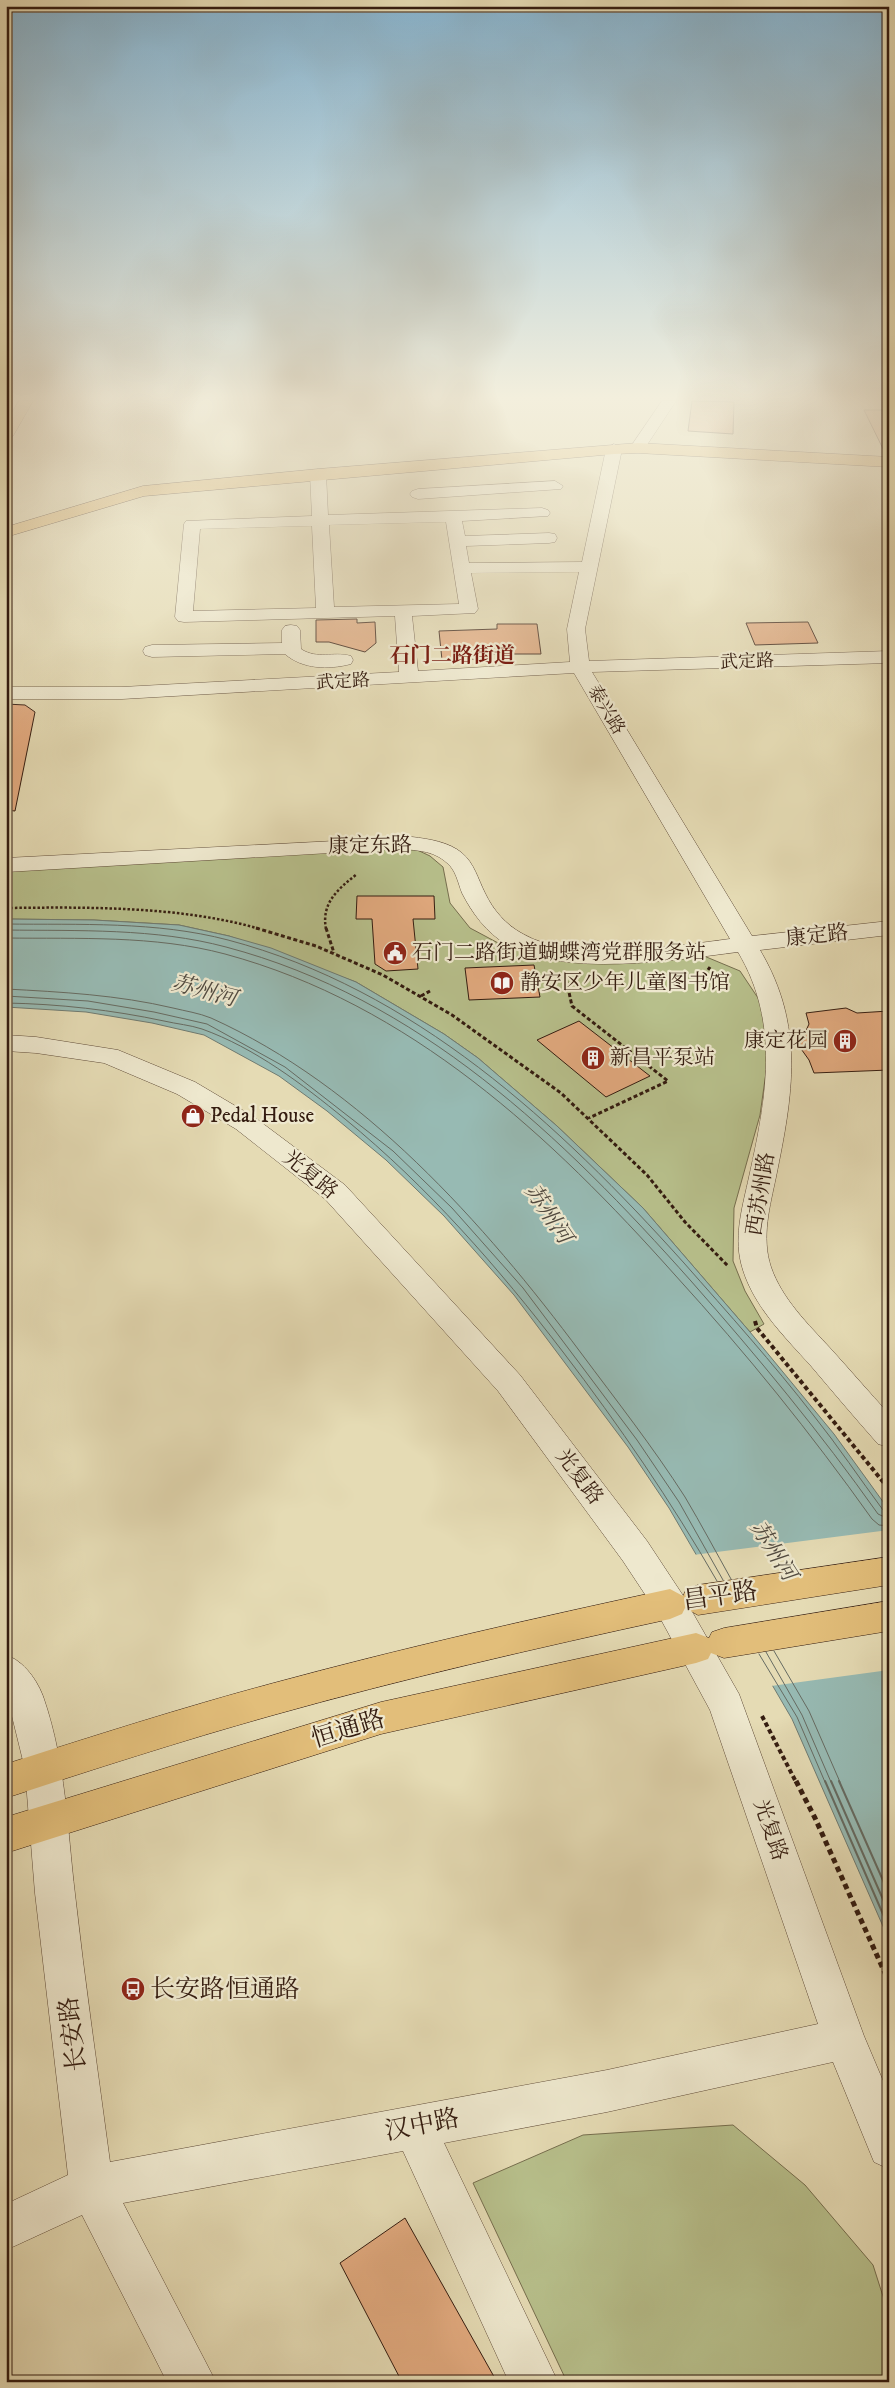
<svg xmlns="http://www.w3.org/2000/svg" width="895" height="2388" viewBox="0 0 895 2388" font-family="'IM FELL DW Pica','Noto Serif SC',serif">
<style>
.green{fill:#b7bf8b;stroke:#766e4e}
.water{fill:#97bab3;stroke:#6f7b72}
.pier{fill:#e5dbb4}
.lines{fill:none;stroke-linecap:round;stroke-linejoin:round}
.shore-far1{stroke:#666b62;stroke-width:1}
.shore{stroke:#666b62;stroke-width:2}
.building{fill:#e2aa7f;stroke:#341c10}
.minor-casing{stroke:#604c39;stroke-width:1}
.major-casing{stroke:#341c10;stroke-width:1}
.path-far3{stroke:#341c10;stroke-width:2.5;stroke-dasharray:2.5 2;stroke-linecap:butt}
.path-far2{stroke:#341c10;stroke-width:3;stroke-dasharray:4 2.5;stroke-linecap:butt}
.path-far1{stroke:#341c10;stroke-width:4;stroke-dasharray:4.5 3;stroke-linecap:butt}
.path{stroke:#341c10;stroke-width:5;stroke-dasharray:5.5 4;stroke-linecap:butt}
.minor{fill:#eee8ce;fill-rule:evenodd}
.major{fill:#e2be7a;fill-rule:evenodd}
.labels{text-anchor:middle;dominant-baseline:central;stroke-width:4.5;stroke-linejoin:round;paint-order:stroke}
.far-street-label{font-size:18px;fill:#341c10;stroke:#eee8ce}
.far-district-label{font-size:21px;font-weight:bold;fill:#7a1f14;stroke:#eee8ce}
.street-label{font-size:21px;fill:#341c10;stroke:#eee8ce}
.poi-label{font-size:21px;fill:#341c10;stroke:#eee8ce;text-anchor:start}
.water-label{font-size:22px;font-style:italic;fill:#524b41;stroke:#eee8ce}
.near-street-label{font-size:25px;fill:#341c10;stroke:#eee8ce}
.near-poi-label{font-size:25px;fill:#341c10;stroke:#eee8ce;text-anchor:start}
</style>
<rect width="100%" height="100%" fill="#e5dbb4"/>
<filter id="stains"><feTurbulence type="fractalNoise" baseFrequency=".004" numOctaves="4"/><feColorMatrix values="0 0 0 0 .2 0 0 0 0 .09 0 0 0 0 .02 0 0 0 .5 -.17"/></filter>
<radialGradient id="worn" r=".72"><stop offset=".6" stop-color="#630" stop-opacity="0"/><stop offset="1" stop-color="#630" stop-opacity=".3"/></radialGradient>
<path class="green" d="M413,848l17,8 13,11 7,36 20,25 30,16 48,14 156,-2 36,15 22,33 6,54 -8,57 -26,93 -1,53 12,30 19,33 -14,8 -107,-124 -86,-82 -79,-68 -34,-24 -88,-52 -127,-46 -50,-11 -85,-5 -88,-1v-51z
M733,2125l72,60 68,80 16,50v67h-322l-94,-199 110,-48z"/>
<path class="water" d="M6,919l88,1 85,5 50,11 42,12 85,34 88,52 34,24 79,68 86,82 107,124 84,102 55,76v430l-97,-221 -123,-211 -41,-61 -114,-152 -70,-79 -58,-56 -59,-49 -48,-35 -75,-41 -52,-12 -66,-11 -80,-5z"/>
<path class="pier" d="M889,1530v140l-118,16 -33,-51 -45,-80z"/>
<g class="lines">
<path class="shore-far1" d="M6,924c73,1 150,-3 222,16 186,49 330,183 456,323 44,50 89,100 130,153 24,30 46,63 69,94l6,3
M6,930c73,1 149,-2 220,17 193,51 336,189 465,334 66,75 129,151 187,233l11,5
M6,938c72,1 148,-3 219,16 185,50 326,182 450,321 72,79 135,157 197,244l7,6 10,1
M6,989c56,3 112,6 167,19 12,3 26,5 38,10 151,68 273,205 370,335 35,47 72,94 104,144 16,27 31,55 46,82
M6,996l82,5 66,11 53,12 78,43 108,84 59,57 71,80 114,152 42,62 44,78
M6,1003c54,1 106,7 158,18 13,3 26,4 38,8 53,19 100,55 143,90 83,68 153,148 218,233 56,73 108,149 154,229
M774,1651l35,60 31,71
M766,1652l36,63 29,67
M759,1654l38,63 28,65"/>
<path class="shore" d="M825,1781l64,147
M831,1781l58,132
M839,1781l50,113"/>
</g>
<path class="building" d="M692,401l42,1 -1,32 -45,-3z
M864,410h25v45h-3z
M357,619v4l18,-1 1,21 -11,9 -36,-10h-13v-22z
M808,622l10,21 -63,2 -9,-22z
M497,624h40l4,30h-63v5l-36,1 -3,-29 58,-2z
M6,704l19,1 10,7 -20,99 -9,-1z
M357,896h77l1,23h-22l5,50 -32,2 -11,-7 -3,-45h-16z
M534,965l6,32 -71,3 -4,-32z
M846,1008l11,5 32,-2v59l-75,3 -5,-13 -10,-14 10,-22 -3,-11z
M579,1021l71,55 -44,21 -69,-57z
M405,2218l92,164h-95l-62,-119z"/>
<g class="lines">
<g class="minor-casing">
<path id="minor" d="M662,401h14l-33,50h-10l-3,-3z
M614,444l8,5 -37,180 4,32 300,-10v12l-297,9 160,264 137,-15v14l-129,15c45,76 33,144 16,227 -6,29 -15,60 -5,90 11,32 37,57 60,82 19,21 38,43 58,65v33l-11,-3c-23,-26 -45,-52 -67,-78 -27,-30 -60,-62 -70,-103 -7,-29 2,-58 8,-86 17,-77 32,-153 -11,-225 -64,8 -175,26 -232,-8 -19,-11 -34,-31 -44,-51 -4,-10 -6,-23 -15,-30 -14,-13 -32,-13 -50,-14l-391,23v-14l406,-21c17,2 37,5 50,16 12,10 16,26 23,40 8,17 21,32 38,41 49,29 152,12 207,5l-156,-266 -452,26h-116v-12h116l277,-15 -4,-56 -211,6 -6,-1 -3,-4 9,-93 2,-3 126,-5 -2,-42 8,-5 8,5 2,41 214,-7 6,2 2,3 -2,3 -86,5 3,15 84,-3 6,1 2,4 -2,4 -6,1 -83,3 3,17 113,-1 24,-113zM446,522l13,82 -125,3 -5,-82zM312,526l4,82 -123,3 7,-82zM579,572l-12,57 3,33 -152,9 -6,-55 63,-3 3,-4 -7,-36z
M555,481l8,5 -2,3 -143,10 -6,-2 -2,-3 2,-3 6,-2z
M291,625l6,1 3,4 1,19c17,11 31,2 50,7l2,4 -2,4c-23,6 -49,5 -66,-10l-133,3 -7,-2 -2,-4 2,-4 7,-2 130,-2v-13l3,-4z
M6,1035l30,2 82,13 77,32 59,35 91,68 175,190 127,166 35,53 57,100 125,342 25,59v74l-15,-7 -41,-100 -226,50 -163,31 114,239h-49l-106,-231 -280,52 93,179h-49l-85,-167 -76,35v-46l62,-29 -33,-282 -10,-124 -16,-65 -3,-5v-44c18,6 32,26 38,44 22,65 23,128 31,195 10,89 23,178 35,268l497,-92 211,-46 -108,-314 -52,-96 -35,-53 -125,-170 -173,-192 -89,-70 -59,-35 -73,-31 -68,-10 -30,-2z"/>
</g>
<g class="major-casing">
<path id="major" d="M19,401h14l-20,35 -7,4v-17z
M638,443l251,14v10l-251,-14 -24,1 -470,42 -138,41v-10l137,-41 175,-17z
M889,1557v28l-191,30 -13,-7 -3,6 -12,5c-134,29 -268,60 -400,97 -89,25 -176,53 -264,82v-34c88,-28 175,-56 264,-80 132,-36 266,-66 400,-95l13,7 3,-6 12,-5z
M889,1601v30l-165,27 -13,-5 -3,6 -12,4 -315,71 -375,119v-36l375,-115 315,-69 13,5 3,-6 12,-4z"/>
</g>
<path class="path-far3" d="M6,908c82,-1 175,-2 254,21
M326,929c-5,-26 12,-40 31,-55"/>
<path class="path-far2" d="M256,928l60,18 67,29 69,40 109,78 86,82 38,47 43,44
M326,928l8,25
M565,974l7,32 96,75 -79,37
M697,986l13,-19
M421,996l9,-5"/>
<path class="path-far1" d="M755,1321l2,7 132,161
M762,1716l34,66"/>
<path class="path" d="M796,1781l19,37 74,164"/>
<use href="#minor" class="minor"/>
<use href="#major" class="major"/>
</g>
<linearGradient id="sky" x2="0" y2="1"><stop stop-color="#87b6d3"/><stop offset="0.54" stop-color="#f3efdd"/><stop offset="1" stop-color="#f3efdd" stop-opacity="0"/></linearGradient>
<rect width="895" height="736" fill="url(#sky)"/>
<defs>
<g id="civic-disc" transform="scale(1.25)"><circle r="9.5" fill="#8f2418" stroke="#eee8ce"/><path d="M-.6-6.5H3V-4.5H.6V-3L4-1V1h2V6H-6V1h2V-1L-.6-3ZM-1.2 2.5V6h2.4V2.5Z" fill="#fff"/></g>
<g id="library-disc" transform="scale(1.25)"><circle r="9.5" fill="#8f2418" stroke="#eee8ce"/><path d="M-6-4Q-3-5.5-.7-3.5V5Q-3 3-6 4ZM6-4Q3-5.5 .7-3.5V5Q3 3 6 4Z" fill="#fff"/></g>
<g id="building-disc" transform="scale(1.25)"><circle r="9.5" fill="#8f2418" stroke="#eee8ce"/><path d="M-4-6H4V6H1V3H-1V6H-4ZM-2.5-4.3h1.7v1.8h-1.7ZM.8-4.3h1.7v1.8H.8ZM-2.5-1h1.7V.8h-1.7ZM.8-1h1.7V.8H.8Z" fill="#fff"/></g>
<g id="shop-disc" transform="scale(1.25)"><circle r="9.5" fill="#8f2418" stroke="#eee8ce"/><path d="M-5-2.5h2.3a2.7 3.5 0 0 1 5.4 0H5L5.5 6h-11ZM-1.5-2.5h3a1.5 2.3 0 0 0-3 0Z" fill="#fff"/></g>
<g id="bus-disc" transform="scale(1.25)"><circle r="9.5" fill="#8f2418" stroke="#eee8ce"/><path d="M-5-6H5V4H4V6H2V4H-2V6H-4V4H-5ZM-3.5-4V0h7V-4ZM-3.5 1.2v1.5H-2V1.2ZM2 1.2v1.5H3.5V1.2Z" fill="#fff"/></g>
</defs>
<g fill-rule="evenodd">
<use href="#civic-disc" x="395" y="953"/>
<use href="#library-disc" x="502" y="983"/>
<use href="#building-disc" x="845" y="1041"/>
<use href="#building-disc" x="593" y="1058"/>
<use href="#shop-disc" x="193" y="1116"/>
<use href="#bus-disc" x="133" y="1989"/>
</g>
<g class="labels">
<g class="far-street-label">
<text transform="translate(747 662) rotate(-2)">武定路</text>
<text transform="translate(343 682) rotate(-3)">武定路</text>
<text transform="translate(606 710) rotate(59)">泰兴路</text>
</g>
<g class="far-district-label">
<text x="452" y="656">石门二路街道</text>
</g>
<g class="street-label">
<text transform="translate(370 846) rotate(-1)">康定东路</text>
<text transform="translate(817 936) rotate(-6)">康定路</text>
<text transform="translate(310 1175) rotate(39)">光复路</text>
<text transform="translate(761 1194) rotate(-81)">西苏州路</text>
<text transform="translate(579 1477) rotate(53)">光复路</text>
<text transform="translate(770 1830) rotate(71)">光复路</text>
</g>
<g class="poi-label">
<text x="412" y="953">石门二路街道蝴蝶湾党群服务站</text>
<text x="520" y="983">静安区少年儿童图书馆</text>
<text x="828" y="1041" text-anchor="end">康定花园</text>
<text x="610" y="1058">新昌平泵站</text>
<text x="210" y="1116">Pedal House</text>
</g>
<g class="water-label">
<text transform="translate(204 991) rotate(15)">苏州河</text>
<text transform="translate(548 1214) rotate(56)">苏州河</text>
<text transform="translate(773 1551) rotate(57)">苏州河</text>
</g>
<g class="near-street-label">
<text transform="translate(720 1596) rotate(-8)">昌平路</text>
<text transform="translate(348 1729) rotate(-17)">恒通路</text>
<text transform="translate(73 2034) rotate(-97)">长安路</text>
<text transform="translate(422 2125) rotate(-11)">汉中路</text>
</g>
<g class="near-poi-label">
<text x="150" y="1989">长安路恒通路</text>
</g>
</g>
<rect width="895" height="2388" fill="none" stroke="#e5dbb4" stroke-width="25"/>
<rect x="8" y="8" width="880" height="2373" fill="none" stroke="#341c10" stroke-width="2.5"/>
<rect x="12" y="12" width="870" height="2363" fill="none" stroke="#341c10"/>
<rect width="100%" height="100%" filter="url(#stains)"/>
<rect width="100%" height="100%" fill="url(#worn)"/>
</svg>
